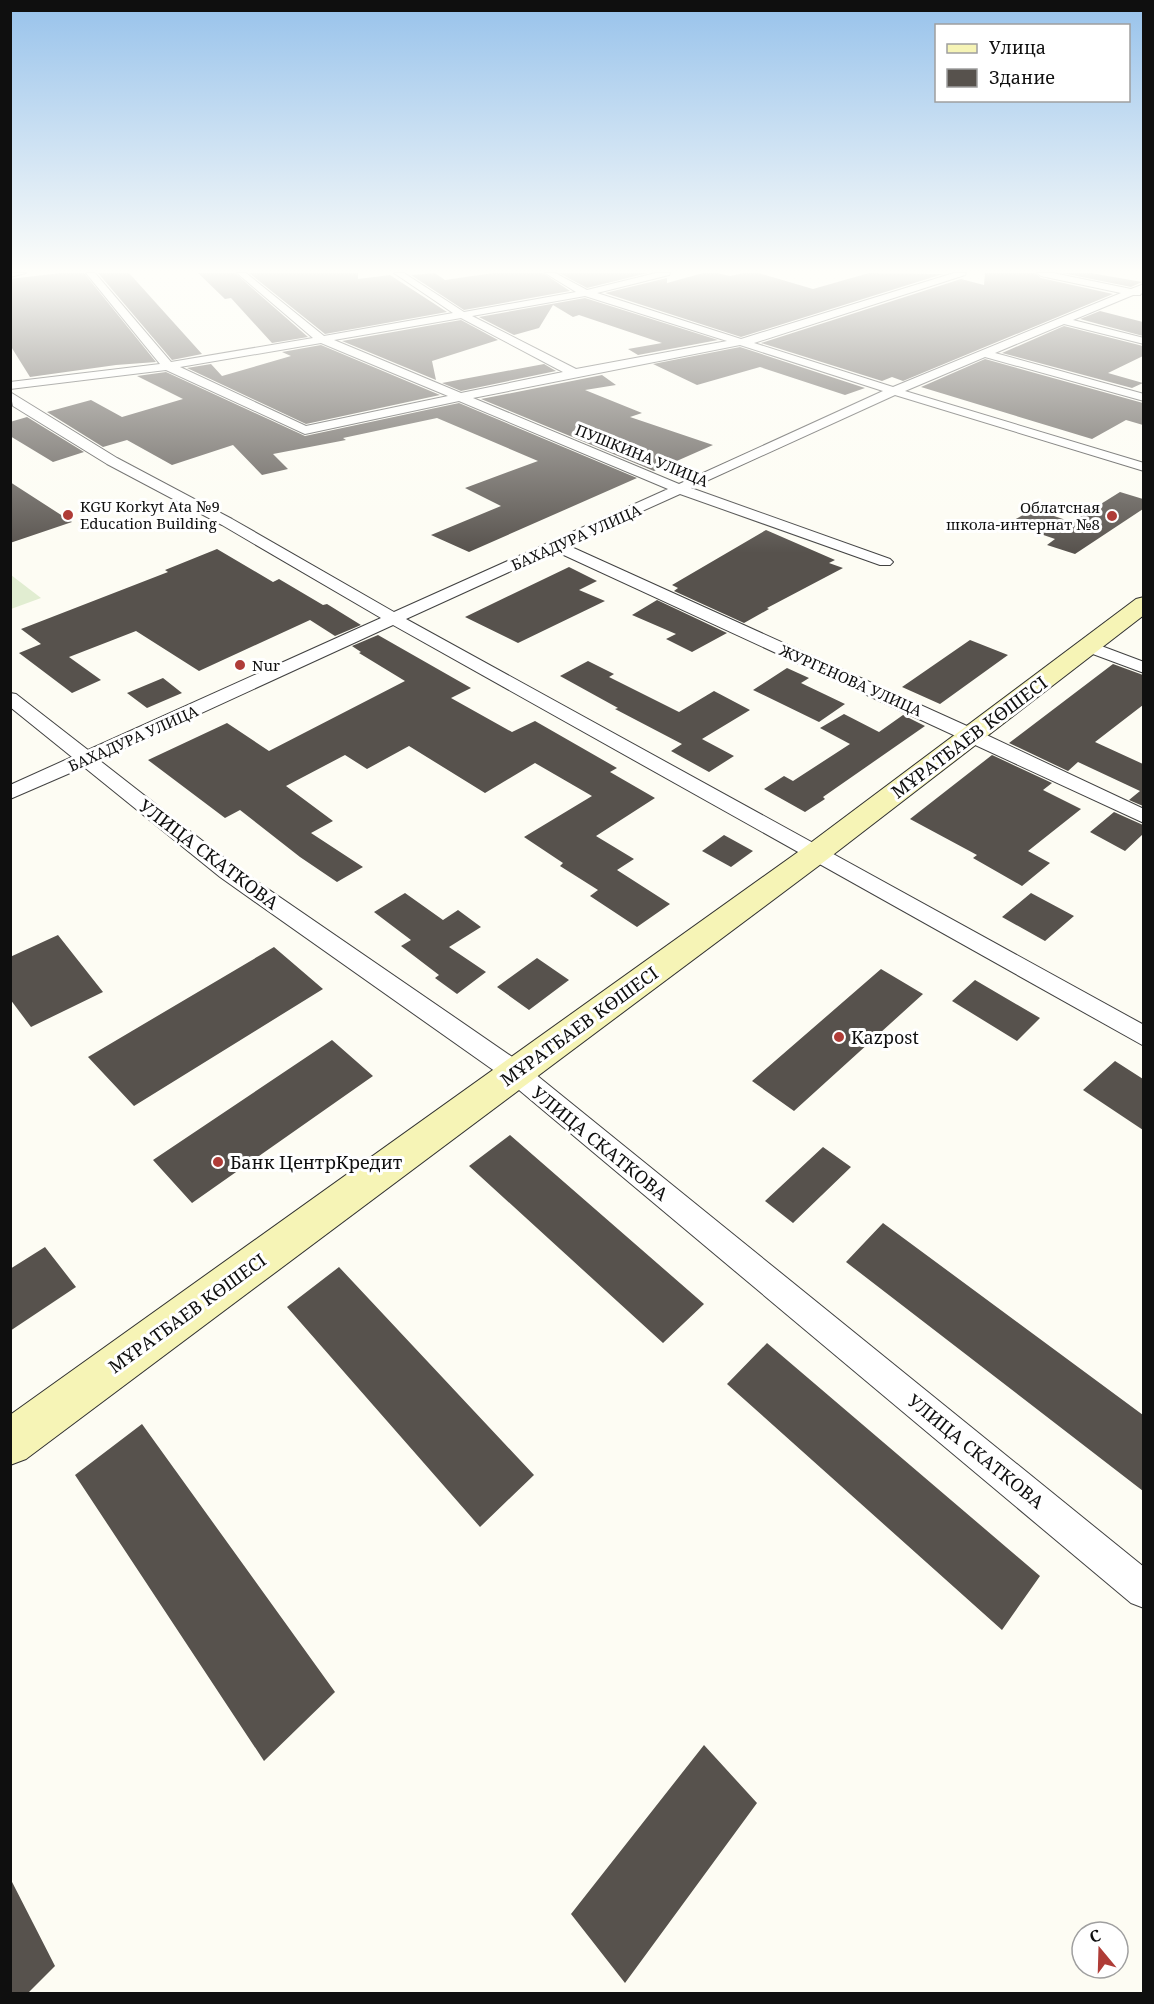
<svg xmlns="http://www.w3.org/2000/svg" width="1154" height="2004" viewBox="0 0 1154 2004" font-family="'Noto Serif',serif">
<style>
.pitch{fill:#e1edd1}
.building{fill:#57524d}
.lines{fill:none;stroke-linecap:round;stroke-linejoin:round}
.street-casing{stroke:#424242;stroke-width:2}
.secondary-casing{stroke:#313131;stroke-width:2}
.street{fill:#fff;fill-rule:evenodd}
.secondary{fill:#f6f4b6;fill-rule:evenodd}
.poi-dot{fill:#af3c37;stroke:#fff;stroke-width:2}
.labels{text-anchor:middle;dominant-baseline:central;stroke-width:6;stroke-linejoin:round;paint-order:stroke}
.far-street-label{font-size:15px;fill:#0f0f0f;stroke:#fff}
.far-poi-label{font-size:15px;fill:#0f0f0f;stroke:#fff;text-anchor:start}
.street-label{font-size:18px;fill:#0f0f0f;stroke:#fff}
.poi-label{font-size:18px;fill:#0f0f0f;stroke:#fff;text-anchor:start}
</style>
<rect width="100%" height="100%" fill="#fdfcf3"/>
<path class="pitch" d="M11,575l30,23 -30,11z"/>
<path class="building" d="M60,273h24l72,89 -40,3 -86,12 -20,-32v-66z
M98,273h31l73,81 -30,6z
M198,273h37l73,64 -36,6 -41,-45 -6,1z
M249,273h109v6l32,-4 57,37 -122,22z
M435,273l10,7 48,-7h50l27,18 -106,19 -53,-35z
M559,273h89l-61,15z
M703,273h15l12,3 13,-3h16l54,16 56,-16 74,1 -202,63 -136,-44 62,-15v5z
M985,273h50l6,5 72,16 -210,87 -11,-4 -10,4 -121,-38 200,-64 23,6z
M1062,273h29l51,9 -11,5z
M585,298l133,42 -80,15 -10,-6 34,-6 -83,-28 -6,2 -20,-12 -14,23 -25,7 -35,-18z
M1100,311l43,11v14l-63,-17z
M461,320l37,20 -66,21 4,19 -94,-39z
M1064,326l79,20v10l-35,17 35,10 -11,5 -130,-35z
M321,345l119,50 -134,29 -119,-56 24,-4 11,12 69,-20 -9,-4z
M740,347l125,41 -20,7 -85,-28 -63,18 -44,-21z
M985,359l158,44v22l-17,-5 -34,19 -171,-52z
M544,364l12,7 -95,20 -19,-8z
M166,372l139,64 154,-33 178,75 -168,74 -38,-17 70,-29 -36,-18 73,-27 -101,-43 -94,20 3,2 -73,14 15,15 -26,6 -29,-30 -61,20 -45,-25 -24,7 -56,-35 44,-12 31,17 61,-18 -46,-23z
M602,375l14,10 -31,5 57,23 -12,4 83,28 -59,26 -173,-72z
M27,417l57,35 -31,10 -43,-26v-14z
M10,482l62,40 -62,21z
M1120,492l23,7v10l-68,45 -28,-9 8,-6 -46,-16 24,-14 39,13z
M766,530l69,30 -6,3 14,5 -76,40 2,1 -25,14 -70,-32 4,-3 -6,-3z
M217,549l56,33 6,-3 44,26 4,-1 34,21 -26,11 -25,-16 -111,51 -63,-40 -67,26 32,23 -29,13 -53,-40 22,-9 -20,-15 147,-57 -3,-2z
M569,567l28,14 -18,9 26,11 -87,42 -53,-26z
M657,600l70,33 -35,19 -26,-13 10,-5 -44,-19z
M378,635l93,53 -20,10 61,34 23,-11 82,47 -7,4 45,26 -59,38 38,23 -17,11 53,34 -33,23 -47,-31 8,-6 -38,-24 3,-3 -39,-26 68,-41 -57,-33 -50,30 -76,-47 -42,23 -22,-14 -59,31 47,35 -22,12 52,34 -26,15 -37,-25 -60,-47 -15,8 -77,-58 79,-37 42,28 136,-70 -46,-28 2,-1 -9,-6z
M970,640l38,15 -68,49 -38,-17z
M588,661l26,13 -5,3 70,35 35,-21 36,19 -48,29 32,17 -25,16 -38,-21 11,-7 -67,-35 3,-1 -58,-32z
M1113,664l30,11v30l-48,37 48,22v42l-14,-6 11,-9 -62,-29 -10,9 -59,-28z
M787,668l22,10 -8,5 44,21 -26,18 -66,-32z
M163,678l19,15 -35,15 -20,-15z
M844,714l35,18 24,-17 22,11 -102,71 2,2 -20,13 -41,-23 20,-13 9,5 57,-37 -30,-16z
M992,755l60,28 -9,7 38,19 -53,42 22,12 -28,23 -49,-28 4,-3 -67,-36z
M1114,812l29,13v9l-18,17 -35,-19z
M724,835l29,16 -22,16 -29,-16z
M405,893l38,27 15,-10 23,17 -32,20 37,25 -29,22 -22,-16 4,-3 -38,-29 10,-6 -37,-28z
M1031,893l43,23 -29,25 -43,-24z
M58,935l45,57 -72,35 -21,-28v-42z
M274,947l49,42 -189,117 -46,-49z
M537,958l32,22 -40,30 -32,-23z
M881,969l42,25 -129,117 -42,-30z
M975,980l65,38 -23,23 -65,-40z
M332,1040l41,36 -181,127 -39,-43z
M1115,1061l28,18v51l-60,-40z
M510,1135l194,169 -41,39 -194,-177z
M823,1147l28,20 -58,56 -28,-22z
M883,1223l260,192v76l-297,-229z
M45,1247l31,40 -66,44v-62z
M339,1267l195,208 -54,52 -193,-220z
M767,1343l273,233 -38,54 -275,-246z
M142,1424l193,268 -71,69 -189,-286z
M704,1745l53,58 -132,180 -54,-69z
M10,1878l45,88 -28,28h-17z"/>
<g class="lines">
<g class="street-casing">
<path id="street" d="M10,273h16l-16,4z
M86,273h9l76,89 142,-24 -76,-65h9l78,63 129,-23 -59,-40h10l60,39 112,-20 -31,-19h10l32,17 69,-17h14l-1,2 -72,18 144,46 213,-66h12l-1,2 -211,68 139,44 228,-94 -80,-17 -4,-3h16l78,16 13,-5v7l-4,4h-7l-60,25 71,18v6l-80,-20 -69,29 149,41v7l-159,-44 -80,34 239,72v8l-249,-76 -204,93 199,71 3,3 -3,3h-10l-200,-71 -113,51 411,186 166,78v14l-589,-272 -149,68 738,406v21l-751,-421 -294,135 137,107 288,198 620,502v41l-13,-5 -625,-524 -286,-202 -136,-110 -74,32v-14l62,-28 -62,-50v-14l6,1 72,56 293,-132 -159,-93 -115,-61 -94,-58 -3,-14 107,66 115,61 162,93 274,-123 -209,-88 -154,33 -139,-64 -156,19v-7l150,-18zM585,296l142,45 -151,28 -104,-53zM461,318l102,54 -102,21 -127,-53zM321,343l127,53 -142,30 -126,-59zM740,345l143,46 -204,93 -206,-86z
M1088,641l56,21v11l-62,-23 -2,-4 2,-4z"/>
</g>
<g class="secondary-casing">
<path id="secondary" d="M1144,597v18l-319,246 -799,598 -16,6v-50l795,-568 331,-248z"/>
</g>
<use href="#street" class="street"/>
<use href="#secondary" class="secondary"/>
</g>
<linearGradient id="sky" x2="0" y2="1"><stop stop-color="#97c2eb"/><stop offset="0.49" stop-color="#fefefa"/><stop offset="1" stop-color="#fefefa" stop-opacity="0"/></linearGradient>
<rect width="1154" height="553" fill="url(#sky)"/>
<g class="poi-dot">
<circle cx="68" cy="515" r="6"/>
<circle cx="1112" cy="516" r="6"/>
<circle cx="240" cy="665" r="6"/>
<circle cx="839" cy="1037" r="6"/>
<circle cx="218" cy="1162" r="6"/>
</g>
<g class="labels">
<g class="far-street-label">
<text transform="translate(642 455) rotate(22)">ПУШКИНА УЛИЦА</text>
<text transform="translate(576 537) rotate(-24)">БАХАДУРА УЛИЦА</text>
<text transform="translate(851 680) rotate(24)">ЖУРГЕНОВА УЛИЦА</text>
<text transform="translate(133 738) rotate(-24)">БАХАДУРА УЛИЦА</text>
</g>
<g class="far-poi-label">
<text x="80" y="506">KGU Korkyt Ata №9<tspan x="80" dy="17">Education Building</tspan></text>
<text x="1100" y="507" text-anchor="end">Облатсная<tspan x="1100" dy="17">школа-интернат №8</tspan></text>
<text x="252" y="665">Nur</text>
</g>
<g class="street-label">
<text transform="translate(969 737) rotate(-37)">МҰРАТБАЕВ КӨШЕСІ</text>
<text transform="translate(209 854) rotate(37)">УЛИЦА СКАТКОВА</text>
<text transform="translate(579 1026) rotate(-36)">МҰРАТБАЕВ КӨШЕСІ</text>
<text transform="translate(600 1143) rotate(39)">УЛИЦА СКАТКОВА</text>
<text transform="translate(187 1313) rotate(-36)">МҰРАТБАЕВ КӨШЕСІ</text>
<text transform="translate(976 1451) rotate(39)">УЛИЦА СКАТКОВА</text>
</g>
<g class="poi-label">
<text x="851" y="1037">Kazpost</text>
<text x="230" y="1162">Банк ЦентрКредит</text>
</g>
</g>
<rect width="1154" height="2004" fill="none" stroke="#0f0f0f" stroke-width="24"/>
<rect x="935" y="24" width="195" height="78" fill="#ffffff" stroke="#9f9f9f" stroke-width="1.5"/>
<rect x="947" y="44" width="30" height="9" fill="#f6f4b6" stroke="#9f9f9f" stroke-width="1.5"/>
<text x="989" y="54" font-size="18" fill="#0f0f0f">Улица</text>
<rect x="947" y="69" width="30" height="18" fill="#57524d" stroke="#9f9f9f" stroke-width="1.5"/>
<text x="989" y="84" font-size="18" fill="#0f0f0f">Здание</text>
<g transform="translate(1100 1950) rotate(341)"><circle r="28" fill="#ffffff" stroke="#9f9f9f" stroke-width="1.5"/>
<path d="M0-4.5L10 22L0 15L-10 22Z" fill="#af3c37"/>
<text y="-9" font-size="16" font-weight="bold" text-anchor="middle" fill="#0f0f0f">С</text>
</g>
</svg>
